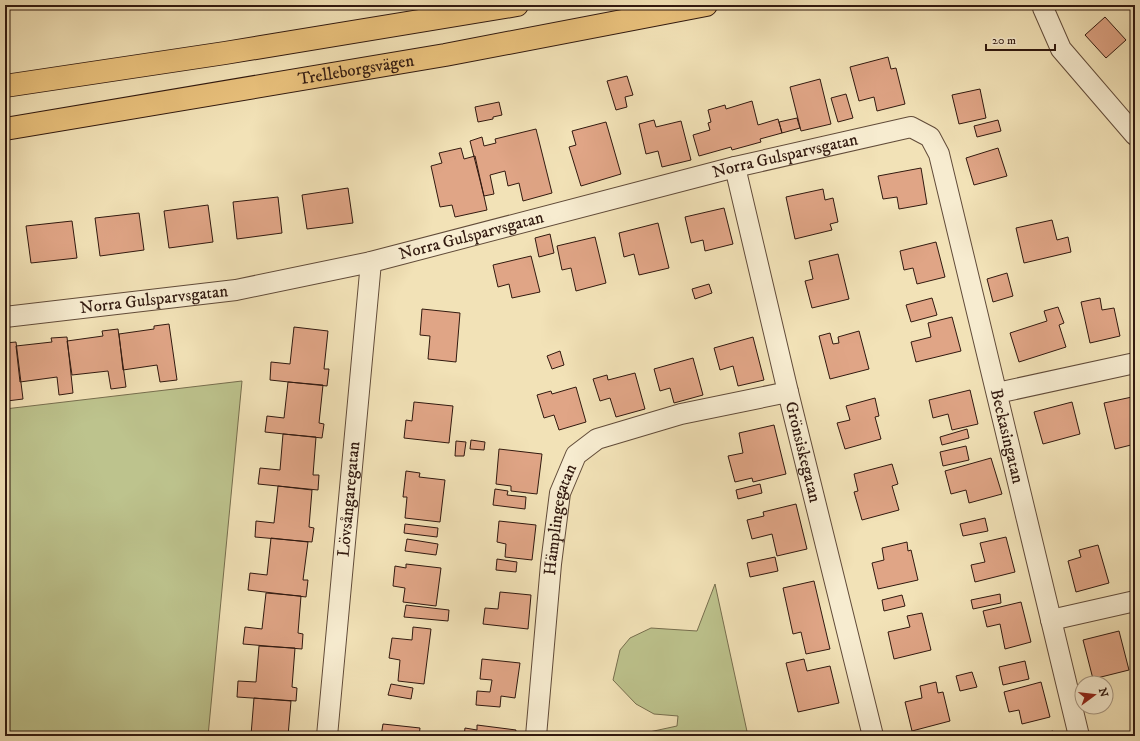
<svg xmlns="http://www.w3.org/2000/svg" width="1140" height="741" viewBox="0 0 1140 741" font-family="'IM FELL DW Pica',serif">
<style>
.green{fill:#bdc38d;stroke:#776e4e}
.building{fill:#e0a586;stroke:#31190f}
.lines{fill:none;stroke-linecap:round;stroke-linejoin:round}
.street-casing{stroke:#614b39;stroke-width:22}
.highway-casing{stroke:#31190f;stroke-width:24}
.street{stroke:#f7ecd0;stroke-width:20}
.highway{stroke:#e9c17c;stroke-width:22}
.labels{text-anchor:middle;dominant-baseline:central;stroke-width:4;stroke-linejoin:round;paint-order:stroke}
.street-label{font-size:17px;fill:#31190f;stroke:#f7ecd0}
</style>
<rect width="100%" height="100%" fill="#f2e2b7"/>
<filter id="stains"><feTurbulence type="fractalNoise" baseFrequency=".005" numOctaves="4"/><feColorMatrix values="0 0 0 0 .2 0 0 0 0 .09 0 0 0 0 .02 0 0 0 .5 -.17"/></filter>
<radialGradient id="worn" r=".72"><stop offset=".6" stop-color="#630" stop-opacity="0"/><stop offset="1" stop-color="#630" stop-opacity=".3"/></radialGradient>
<path class="green" d="M242,381l-34,355h-203v-327z
M715,584l33,152h-108v-2l37,-8 1,-10 -24,-2 -18,-10 -23,-24 7,-30 10,-12 21,-10 46,3z"/>
<path class="building" d="M1105,17l21,23 -20,18 -21,-23z
M888,57l3,12 5,-1 9,36 -28,7 -3,-14 -15,4 -9,-34z
M627,76l6,19 -8,2 2,10 -11,3 -9,-29z
M820,79l11,45 -30,7 -11,-44z
M1135,82v10l-5,-5z
M980,89l6,29 -27,6 -7,-29z
M846,94l7,24 -15,4 -7,-24z
M752,101l6,24 20,-6 4,14 -22,6 1,3 -29,8 -1,-3 -32,9 -6,-21 17,-5 -2,-7 3,-1 -3,-12 17,-5 1,4z
M499,102l3,13 -9,2v2l-15,3 -3,-15z
M797,118l3,10 -18,5 -3,-11z
M654,120l2,7 25,-6 10,39 -29,7 -4,-16 -12,3 -7,-30z
M998,120l3,11 -24,6 -3,-11z
M606,122l15,52 -40,12 -12,-39 7,-2 -4,-14z
M536,129l16,64 -29,8 -4,-18 -11,3 -3,-15 -15,4 4,19 -10,2 -14,-55 12,-4 2,9 12,-3 -1,-4z
M461,148l3,11 11,-3 12,54 -32,7 -3,-12 -12,2 -9,-41 11,-3 -3,-10z
M998,148l9,28 -33,9 -8,-27z
M921,168l6,36 -28,5 -2,-12 -14,2 -5,-23z
M348,188l5,35 -46,6 -5,-34z
M823,189l2,11 8,-2 5,24 -8,2 2,6 -37,9 -9,-42z
M278,197l4,36 -45,6 -4,-37z
M208,205l5,37 -44,6 -5,-37z
M724,208l9,36 -28,7 -2,-11 -12,3 -6,-26z
M139,213l5,37 -44,6 -5,-38z
M1052,220l5,20 11,-3 3,15 -47,11 -8,-35z
M72,221l5,37 -46,5 -5,-37z
M658,223l11,45 -30,7 -5,-21 -10,3 -5,-24z
M550,234l4,19 -15,4 -4,-19z
M595,237l11,46 -30,8 -5,-23 -9,2 -5,-24z
M936,242l9,35 -28,7 -4,-16 -9,2 -4,-19z
M5,250l2,16h-2z
M838,254l11,45 -37,9 -7,-27 8,-2 -4,-18z
M531,256l9,36 -28,6 -3,-14 -11,3 -5,-22z
M1007,273l6,23 -20,6 -6,-23z
M709,284l3,9 -17,6 -3,-10z
M932,298l5,17 -26,7 -5,-17z
M1100,298l2,12 12,-2 6,28 -30,7 -9,-41z
M1058,307l6,16 -5,2 7,22 -47,15 -9,-29 37,-12 -3,-10z
M422,309l38,4 -4,49 -28,-3 2,-23 -10,-1z
M952,317l9,34 -45,11 -5,-20 20,-5 -3,-14z
M169,324l8,56 -17,2 -3,-17 -34,5 -4,-36 35,-5v-3z
M294,327l34,4 -4,38h5l-2,17 -57,-6 1,-18 19,2z
M118,329l8,58 -15,2 -3,-18 -36,4 -5,-34 36,-5 -1,-5z
M859,331l10,38 -39,10 -11,-43 11,-3 3,11 6,-1 -1,-6z
M67,337l6,56 -14,2 -2,-18 -37,5 -4,-36 36,-4 -1,-4z
M753,337l11,43 -26,6 -5,-20 -13,4 -6,-22z
M16,342l7,57 -16,2 -2,-18v-40z
M560,351l4,14 -12,4 -5,-13z
M693,358l10,37 -29,8 -4,-15 -10,3 -6,-22z
M635,373l10,36 -29,8 -6,-19 -10,3 -7,-22 14,-4 1,5z
M288,382l35,3 -4,38 5,1 -2,14 -57,-6 2,-16 17,2z
M576,387l10,35 -27,8 -5,-15 -10,3 -7,-23 14,-4 1,3z
M970,390l8,34 -26,6 -4,-16 -15,4 -4,-18z
M1132,397l3,11v36l-20,5 -11,-46z
M875,398l4,18 -4,1 6,22 -36,10 -8,-26 13,-3 -4,-14z
M414,402l39,4 -4,37 -45,-5 2,-18 6,1z
M1072,402l8,32 -37,10 -9,-32z
M774,425l12,49 -33,8 -1,-4 -17,4 -7,-26 15,-3 -4,-20z
M967,429l2,9 -27,7 -2,-8z
M283,434l33,3 -3,38h6l-1,15 -60,-6 2,-16 20,2z
M471,440l14,2 -1,8 -14,-1z
M456,441l10,1 -2,14h-9z
M966,446l3,14 -26,6 -3,-14z
M499,449l43,5 -5,40 -26,-3v-5l-15,-2z
M991,458l11,36 -33,9 -3,-13 -15,4 -6,-23z
M892,464l6,20 -6,2 7,24 -37,10 -8,-28 4,-1 -4,-17z
M406,471l14,2 -1,4 26,3 -5,42 -35,-4 2,-21h-4z
M760,484l2,9 -24,6 -2,-9z
M278,486l34,4 -3,37 5,1 -2,14 -57,-5 1,-16 18,2z
M495,489l13,2 -1,4 19,2 -1,12 -32,-4z
M796,504l11,45 -30,7 -5,-22 -20,5 -5,-19 17,-4 -1,-4z
M985,518l3,13 -25,5 -3,-12z
M499,521l37,4 -4,35 -27,-3 1,-13 -9,-2z
M405,524l33,4 -1,9 -33,-4z
M1006,537l9,35 -40,10 -4,-17 14,-3 -5,-19z
M271,538l37,4 -5,38h5l-2,17 -58,-7 2,-17 17,2z
M407,539l31,5 -2,11 -31,-4z
M907,542l1,9 3,-1 7,30 -40,9 -6,-26 12,-3 -2,-12z
M1098,545l11,38 -33,9 -8,-31 13,-4 -2,-7z
M775,557l3,14 -28,6 -3,-14z
M497,559l20,3 -1,10 -20,-2z
M406,564l35,4 -5,38 -33,-4 2,-14 -12,-2 2,-20 11,2z
M814,581l16,68 -24,5 -5,-22 -8,2 -10,-46z
M500,592l31,3 -3,34 -45,-5 2,-16 13,1z
M266,593l35,3 -3,37 5,1 -1,15 -59,-5 2,-17 17,2z
M1000,594l1,9 -28,6 -2,-9z
M902,595l3,11 -21,5 -2,-11z
M1021,602l10,40 -26,7 -5,-25 -13,3 -4,-16z
M406,605l43,5 -1,11 -44,-4z
M922,613l9,37 -37,9 -6,-27 22,-5 -3,-11z
M413,627l18,2 -7,55 -26,-3 2,-21 -11,-2 3,-20 20,2z
M1119,631l10,39 -36,9 -10,-39z
M259,646l36,2 -3,39 5,1 -1,13 -59,-4 1,-16 18,1z
M482,659l38,4 -5,35 -14,-2 -1,11 -24,-2 1,-14 13,1 2,-12 -12,-1z
M804,659l3,12 23,-5 9,37 -41,9 -12,-49z
M1025,661l4,18 -26,6 -4,-18z
M972,672l5,15 -17,4 -4,-15z
M936,682l2,11 5,-1 7,29 -38,10 -7,-29 17,-4 -2,-12z
M1041,682l9,35 -28,7 -3,-14 -10,2 -5,-20z
M391,684l22,4 -2,11 -23,-4z
M254,698l37,3 -3,35h-55v-3l18,2z
M383,724l37,4 -1,8h-38z
M477,725l39,5 -1,6h-51l1,-8 12,2z
M1053,731l1,5h-22z
M426,734l13,2h-13z"/>
<g class="lines">
<g class="street-casing">
<g id="street">
<path d="M1043,8l18,41 74,86"/>
<path id="s1" d="M735,167l53,225 85,344"/>
<path id="s2" d="M5,317l231,-27 135,-28 364,-95 176,-40 19,10 9,17 140,582"/>
<path d="M997,393l138,-30"/>
<path d="M1051,620l84,-19"/>
<path id="s3" d="M327,736l44,-474"/>
<path id="s4" d="M536,736l15,-172 9,-71 16,-38 21,-16 84,-25 107,-22"/>
</g>
</g>
<g class="highway-casing">
<g id="highway">
<path d="M5,86l220,-33 292,-48"/>
<path id="s5" d="M5,129l440,-74 261,-50"/>
</g>
</g>
<use href="#street" class="street"/>
<use href="#highway" class="highway"/>
</g>
<g class="labels">
<g class="street-label">
<text stroke="none"><textPath href="#s5" startOffset="356">Trelleborgsvägen</textPath></text>
<text stroke="none"><textPath href="#s2" startOffset="798">Norra Gulsparvsgatan</textPath></text>
<text stroke="none"><textPath href="#s2" startOffset="474">Norra Gulsparvsgatan</textPath></text>
<text stroke="none"><textPath href="#s2" startOffset="150">Norra Gulsparvsgatan</textPath></text>
<text stroke="none"><textPath href="#s2" startOffset="1258">Beckasingatan</textPath></text>
<text stroke="none"><textPath href="#s1" startOffset="293">Grönsiskegatan</textPath></text>
<text stroke="none"><textPath href="#s3" startOffset="238">Lövsångaregatan</textPath></text>
<text stroke="none"><textPath href="#s4" startOffset="218">Hämplingegatan</textPath></text>
</g>
</g>
<rect width="1140" height="741" fill="none" stroke="#f2e2b7" stroke-width="20"/>
<rect x="6" y="6" width="1128" height="729" fill="none" stroke="#31190f" stroke-width="2"/>
<rect x="10" y="10" width="1120" height="721" fill="none" stroke="#31190f"/>
<g transform="translate(1094 695) rotate(75)"><circle r="19" fill="#f7ecd0" stroke="#a89883"/>
<path d="M0-3L7 15L0 10L-7 15Z" fill="#8f2418"/>
<text y="-6" font-size="11" font-weight="bold" text-anchor="middle" fill="#31190f">N</text>
</g>
<path d="M986 44v6h69v-6" fill="none" stroke="#31190f" stroke-width="2"/>
<text x="992" y="44" font-size="12" fill="#31190f" stroke="#f7ecd0" stroke-width="3" paint-order="stroke">20 m</text>
<rect width="100%" height="100%" filter="url(#stains)"/>
<rect width="100%" height="100%" fill="url(#worn)"/>
</svg>
